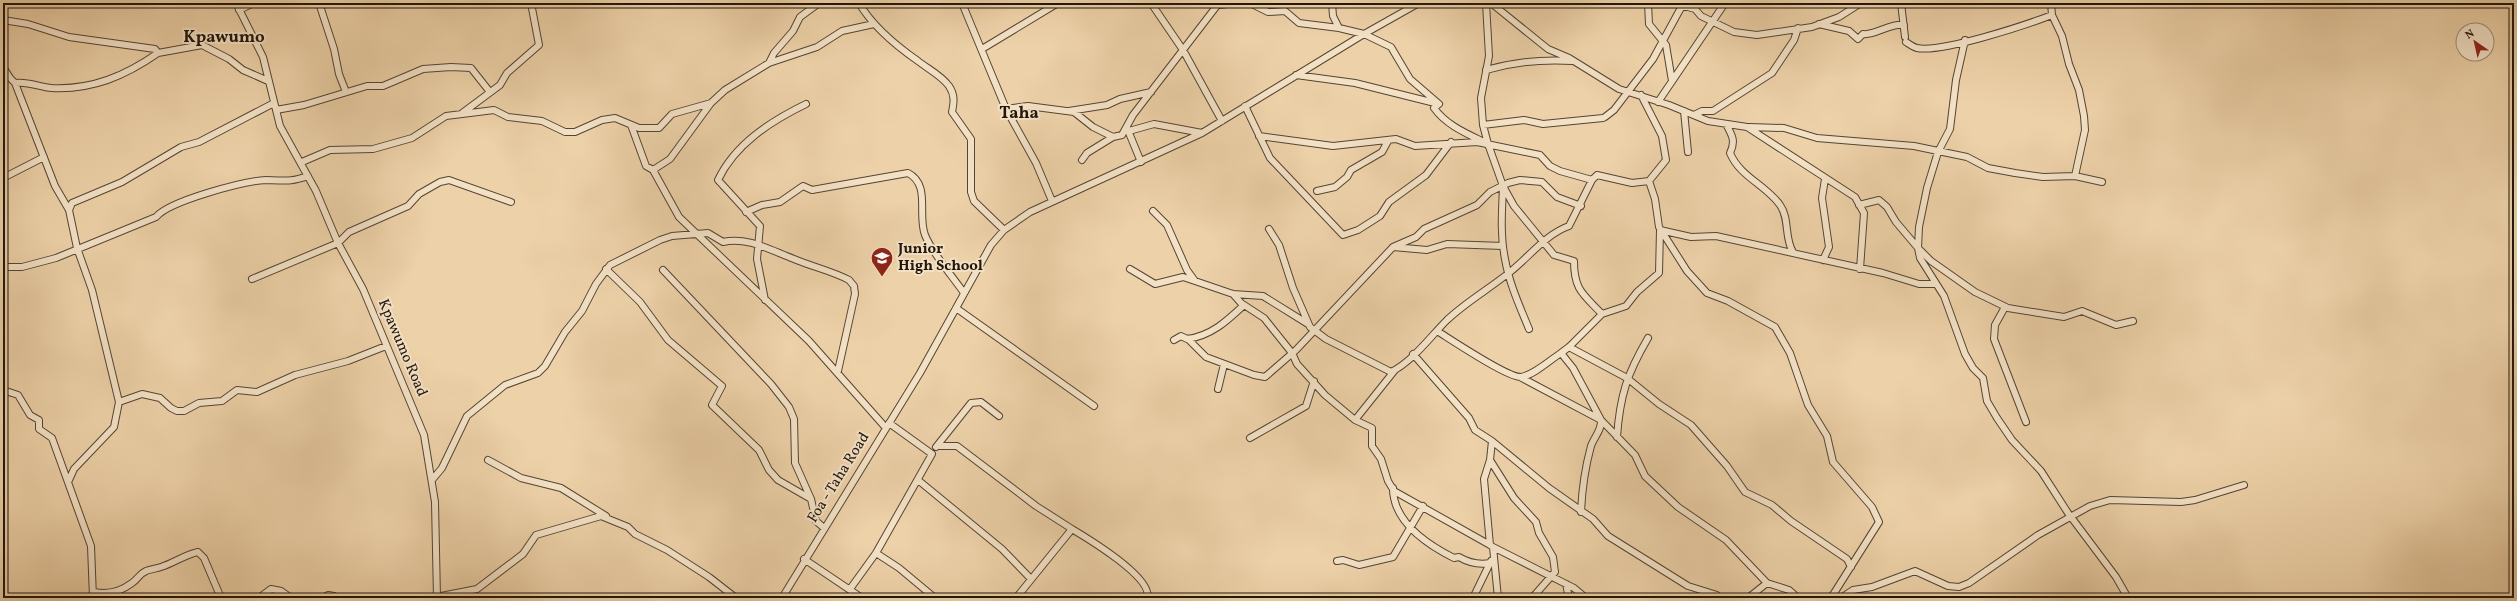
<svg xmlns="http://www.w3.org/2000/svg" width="2517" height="601" viewBox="0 0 2517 601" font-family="Vollkorn,serif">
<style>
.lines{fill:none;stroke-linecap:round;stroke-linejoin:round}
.minor-casing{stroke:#544532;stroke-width:8}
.minor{stroke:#f3e1c6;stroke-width:6}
.labels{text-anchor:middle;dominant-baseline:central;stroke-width:4;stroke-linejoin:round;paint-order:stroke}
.poi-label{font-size:15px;font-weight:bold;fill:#21160a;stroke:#f3e1c6;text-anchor:start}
.street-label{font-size:15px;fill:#21160a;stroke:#f3e1c6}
.quarter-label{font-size:17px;font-weight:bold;fill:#21160a;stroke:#f3e1c6}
</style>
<rect width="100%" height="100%" fill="#edd1a8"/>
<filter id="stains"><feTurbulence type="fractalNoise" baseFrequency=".005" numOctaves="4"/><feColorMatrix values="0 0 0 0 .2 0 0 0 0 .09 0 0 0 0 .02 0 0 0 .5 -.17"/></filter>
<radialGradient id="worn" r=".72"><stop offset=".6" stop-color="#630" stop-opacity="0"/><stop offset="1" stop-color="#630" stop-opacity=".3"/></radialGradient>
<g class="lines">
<g class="minor-casing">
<path id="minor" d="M236,3l27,54 17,69 36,65 22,52 25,46 61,146 11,67 2,96
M319,3l15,46 5,25 7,18
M859,3c14,24 36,42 59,58 10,8 23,14 31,25 6,9 5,16 3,26l19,27v53l3,9 30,29
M962,3l44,106 30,54 16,38
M1151,3l32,47 39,71
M1250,3l18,9 17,-1 14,12 40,5
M1332,3l1,13 6,12 25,6 27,13 19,32 29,25 -5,4c13,18 34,26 54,36l15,42 11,20 40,49 20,6c0,29 9,33 28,53l-33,33 -8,6 12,15 28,52 34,35 10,21 33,31 48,33 41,43 22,7 9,8
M1486,3l3,53 -8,42 2,27 5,19
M1491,3l57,46 21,9 50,31 50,16 39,16 39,6 108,70 9,16 -4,56
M1648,3l1,21 17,21 6,36
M1673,3l22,6 6,7 33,16 23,3 55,-8 27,-10 22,-14
M1901,3l4,34
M2051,3l1,12 10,21 7,28 10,26 5,26 1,14 -10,46
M1218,5l20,-2
M239,10l15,-7
M3,20l25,4 41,13 86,12 3,4 44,-8 27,14 14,11 25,11
M1819,24l30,7 9,8 5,-5c12,2 26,-11 41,-9
M1965,40l-9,40 -6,49 -12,23 -11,36 -8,39 -1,21 13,13 44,31 33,16 56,9 18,-6 34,14 17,-4
M1906,42c3,2 7,5 11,6 25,5 109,-23 135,-33
M982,49l76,-46
M769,63l5,-10 19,-22 7,-14 19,-14
M3,67l7,11 5,5c13,-2 24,4 37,5 40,2 73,-12 106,-35
M1486,70c28,-8 57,-11 87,-9
M1296,75l59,8 80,20
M15,83l40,103 14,24 8,38 15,42 27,112 -5,25 -40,42 -5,11
M1641,95l21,41 4,24 -17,21 6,18 4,28 28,44 20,22 21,8 47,26 15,26 18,52 19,31 6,26 39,45 7,15 -48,76
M1658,102l67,-99
M1245,106l25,52 73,77 15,-5 22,-14 9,-14 37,-27 25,-33
M1006,109l22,-3 46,6 19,15 20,10 9,-2 11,-20 86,-112
M276,110l28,-5 63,-19h16l40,-17 28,-2 20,1 19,24
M1069,111l38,-6 13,-6 31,-7
M1684,111l4,41
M461,114l39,-29 7,-12 32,-28 -8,-42
M1694,115l8,-4h11l59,-38 22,-33 4,-12
M1605,117l9,-7 39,-51 30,-55
M1726,124c6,11 10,17 4,29 10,24 36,32 50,52 10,14 4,33 13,47
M631,125l15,41 7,4 26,47 130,124 77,87
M1483,125l41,-5 19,4 60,-6
M1749,127l35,1 33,10 97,8 53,11 21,11 27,5 28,4 32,-1 27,6
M1127,128l14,34
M1129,131l25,-7 48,9
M1259,136l74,10 63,-7 19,7 62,-4 63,13 10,11 10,5 32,9
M1082,160l5,-7 26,-16
M302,162l28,-12 43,-1 39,-11 34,-22 48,-6 14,7 34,4 23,11h10l27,-12 13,-2 24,10h20l13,-14 39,-11 14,-13 44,-27 48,-16 25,-16 32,-7
M653,170l17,-11 41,-56
M3,178l41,-21
M1503,187c-1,24 -3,48 2,72 4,24 15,48 24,70
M1317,191l18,-4 12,-10 4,-7 31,-18 6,-11
M1859,205l20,-5 8,7 9,15 22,26 2,10 24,38 21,58 8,14 10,10 4,23 10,17 15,22 29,31 27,42 48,64 12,21
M69,210l3,-7 50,-21 59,-35 18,-5 75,-39
M1153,211l14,14 20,45 8,11 38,13 30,2 45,28
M746,212l16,-7 18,-3 23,-16 9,4 96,-17c23,12 9,41 17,62 7,18 28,42 39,58
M1269,229l10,16 14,43 17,39 16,12 65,33c22,-11 39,-35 56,-52 19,-18 42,-31 63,-48 19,-15 36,-38 59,-46l23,-46 5,-5 35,8 17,-2
M1393,247l23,-10 8,-8 53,-24 13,-13 18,-9 12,-3 22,2 15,15 24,9
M1823,260l6,-13 -7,-49 3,-19
M3,267h19l34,-9 100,-41c13,-16 88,-36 110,-37 20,0 21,3 42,-4
M606,269l34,33 28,38 54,46 -10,19 47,45 10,20 9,10 33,19
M1130,269l25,15 28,-7 12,4
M663,270l108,114 18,23 5,12 1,44 16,36 5,22 8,7
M252,279l86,-36 11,-11 59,-26 11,-12 21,-12 9,-2 62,22
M1233,294l8,9 23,15 28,35 5,11 28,31 30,25 17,8v18l9,13 7,22 6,10 96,54
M765,300l-8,-41 3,-33 -42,-46c17,-36 53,-59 88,-76
M2005,307l-10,18 -1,14 32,83
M956,308l138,98
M1602,314l24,-8 11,-14 22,-19 1,-43 31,7 25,-1 167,37 36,11h17
M1437,331c13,8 71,47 84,46 13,-2 29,-17 40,-24
M1188,339l18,18 48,18 11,2 31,-27 97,-103 34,3 20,-6 56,2
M1174,340l7,-4 6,3c24,-3 40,-18 57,-34
M1569,347l58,31 32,26 32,21 36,41 18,26 27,13 19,16 56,38 4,8
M1413,354l56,64 6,12 17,11 -2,19 -6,19 6,66 3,2 5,51
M1520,377l81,43c1,10 -7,17 -10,26 -6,22 -9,43 -10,66
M1218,389l6,-25
M3,390l15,5 12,20 9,5v9l13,9 39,108 2,52
M119,402l23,-8 18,4 11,10 6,3h7l15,-8 23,-2 15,-11 20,2 38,-17 53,-14 38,-15
M1355,420l40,-50
M1617,437c3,-42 10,-63 31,-99
M1250,438l56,-32 8,-25
M1492,441l57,47 44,31 15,17 80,50 29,9 1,3
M937,446h20l79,60 36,23
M936,447l35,-44 10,-1 18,14
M488,460l33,18 40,10 45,28
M1490,460l24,38 22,24 3,11 14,24 2,15 -23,26
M432,480l10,-12 25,-52 38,-31 33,-12 7,-7 20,-34 17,-21 14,-27 14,-19 50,-25 12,-4 36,-3 15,9c24,-6 49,9 71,17 19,8 38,12 55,21l5,6 1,8 -17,77
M918,480l84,69 29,30
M1393,488c0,34 33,56 61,70l5,-1c10,6 19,8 31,6
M1493,547l81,41 12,10
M876,553l23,15 36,30
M804,559l58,39
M1337,561l6,-1 16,5 34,-8 30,-51
M1566,584l3,14
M850,589l26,-36 56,-99 -43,-31
M94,592c14,3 26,0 38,-9 6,-4 7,-9 14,-12 4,-2 10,-2 15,-4 13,-4 23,-12 37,-15l6,6 17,40
M259,598l12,-9 10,2 10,7
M323,598l5,-3 6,1
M431,598l46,-9 46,-35 13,-19 65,-19 27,11 7,7 32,16 42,27 27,21
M782,598l138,-225 71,-128 13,-15 26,-18 172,-79 162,-99 55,-31
M1016,598l56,-69c15,9 82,49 75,69
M1473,598l18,-37
M1748,598l19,-15
M1841,598l12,-8 19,-3 43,-16 33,15 11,1 10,-4 69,-48 52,-29 20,-6 71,2 14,-2 49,-15"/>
</g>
<use href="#minor" class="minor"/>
</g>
<defs>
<g id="school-pin" transform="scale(1.15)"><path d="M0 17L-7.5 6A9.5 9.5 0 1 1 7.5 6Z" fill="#8f2418" stroke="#f3e1c6"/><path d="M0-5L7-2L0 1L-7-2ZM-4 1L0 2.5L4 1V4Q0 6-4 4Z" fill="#fff"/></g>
</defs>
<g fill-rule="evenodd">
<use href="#school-pin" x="882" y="258"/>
</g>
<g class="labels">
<g class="poi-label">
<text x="898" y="249">Junior<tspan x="898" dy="17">High School</tspan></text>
</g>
<g class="street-label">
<text transform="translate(402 348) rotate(67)">Kpawumo Road</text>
<text transform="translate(839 478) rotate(-58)">Foa - Taha Road</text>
</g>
<g class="quarter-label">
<text x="224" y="37">Kpawumo</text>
<text x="1019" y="113">Taha</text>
</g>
</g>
<rect width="2517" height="601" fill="none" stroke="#edd1a8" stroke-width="16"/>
<rect x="4" y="4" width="2509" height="593" fill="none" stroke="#21160a" stroke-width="2"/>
<rect x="8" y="8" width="2501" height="585" fill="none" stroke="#21160a"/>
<g transform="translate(2475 42) rotate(326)"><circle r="19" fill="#f3e1c6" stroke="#9f907b"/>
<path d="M0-3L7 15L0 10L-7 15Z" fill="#8f2418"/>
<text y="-6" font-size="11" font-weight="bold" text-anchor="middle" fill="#21160a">N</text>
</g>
<rect width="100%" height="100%" filter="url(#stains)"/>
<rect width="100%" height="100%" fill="url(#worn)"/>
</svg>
